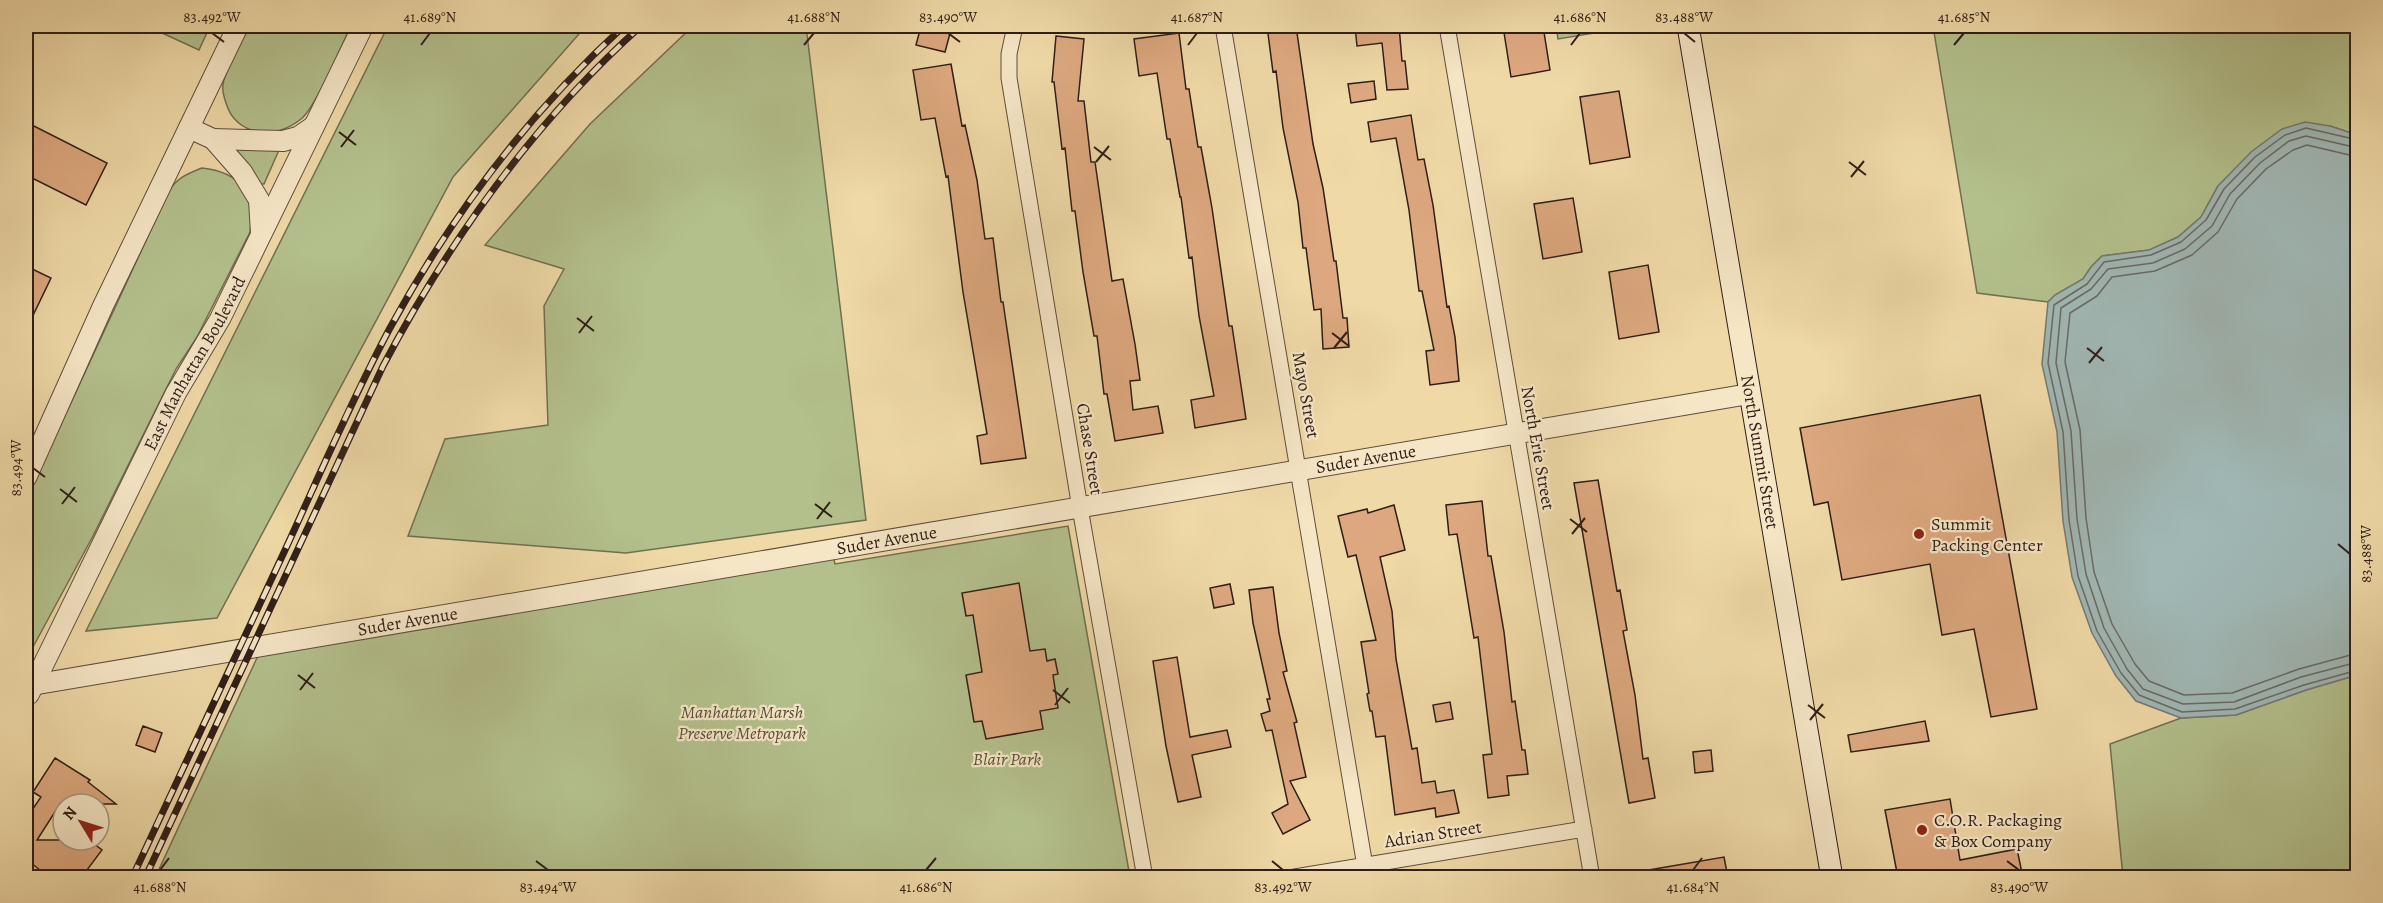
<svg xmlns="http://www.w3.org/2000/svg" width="2383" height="903" viewBox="0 0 2383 903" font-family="Alegreya,serif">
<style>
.green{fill:#b3c08c;stroke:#716f52;stroke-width:1.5}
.water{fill:#a0b7b4;stroke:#737a76;stroke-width:1.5}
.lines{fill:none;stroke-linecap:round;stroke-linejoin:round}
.shore{stroke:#686a66;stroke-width:1.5}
.building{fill:#dda87f;stroke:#2f1e18;stroke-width:1.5}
.minor-casing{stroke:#5f4d3c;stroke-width:17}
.tertiary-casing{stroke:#5f4d3c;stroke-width:22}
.secondary-casing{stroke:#2f1e18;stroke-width:23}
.minor{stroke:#f5e6c6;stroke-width:15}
.tertiary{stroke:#f5e6c6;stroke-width:20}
.secondary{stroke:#f5e6c6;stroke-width:21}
.rail-casing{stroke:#2f1e18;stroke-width:7}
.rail{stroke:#f5e6c6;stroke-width:4.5;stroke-dasharray:14;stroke-linecap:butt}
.ticks{fill:none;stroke:#2f1e18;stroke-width:2}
.poi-dot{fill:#8f2418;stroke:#f5e6c6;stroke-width:2}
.labels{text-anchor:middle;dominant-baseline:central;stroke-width:4.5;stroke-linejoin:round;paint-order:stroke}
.street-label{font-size:18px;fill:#2f1e18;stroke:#f5e6c6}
.poi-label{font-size:18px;fill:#2f1e18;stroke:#f5e6c6;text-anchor:start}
.park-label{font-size:18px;font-style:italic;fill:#574f3b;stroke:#f5e6c6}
.neatline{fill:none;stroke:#2f1e18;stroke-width:2}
.ticks-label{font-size:15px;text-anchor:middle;fill:#2f1e18}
</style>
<rect width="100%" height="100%" fill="#efd9a7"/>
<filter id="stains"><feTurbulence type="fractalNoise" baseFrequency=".00333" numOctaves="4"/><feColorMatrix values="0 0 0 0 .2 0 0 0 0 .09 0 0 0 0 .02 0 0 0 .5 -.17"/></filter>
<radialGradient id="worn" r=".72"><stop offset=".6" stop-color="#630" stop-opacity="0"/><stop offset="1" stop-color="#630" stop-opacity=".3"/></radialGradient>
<path class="green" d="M147,26h63l-11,24z
M249,26h102c-10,20 -35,81 -50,93 -25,21 -65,18 -75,-16 -2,-6 -4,-13 -3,-18 3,-21 17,-41 26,-59z
M388,26h198l-133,151 -236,441 -131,13z
M693,26h113l60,494 -240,33 -218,-17 37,-97 103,-14 -4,-119 20,-37 -79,-24 105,-121z
M1556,26h56l1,4 -55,9z
M1933,26h424v109l-27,-9 -112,60 -17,31 -23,20 -28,13 -48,6 -11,11 -8,12 -28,16 -7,7 -71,-9z
M233,147l46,3 -15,34h-5z
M202,168c39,4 53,26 48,64l-53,105 -21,32 -15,30 -68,137 -67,124v-160l142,-307c8,-15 19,-19 34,-25z
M1068,526l62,351 -975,1 107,-231 570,-97 3,14z
M2357,675v202h-234l-13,-133 71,-26 55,-3 70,-25z"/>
<path class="water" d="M2305,122l25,4 27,9v540l-51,15 -70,25 -55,3 -45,-17 -20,-25 -24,-43 -20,-56 -9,-56 -6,-89 -15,-68 6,-62 7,-7 28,-16 8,-12 11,-11 47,-6 29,-13 23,-20 17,-31 33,-34 31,-23z"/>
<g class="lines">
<path class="shore" d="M2358,140l-52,-12 -21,7 -30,22 -31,32 -18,31 -25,22 -30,13 -47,7 -17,22 -33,21 -6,58 15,69 6,88 9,56 19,55 24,42 18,22 43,17 53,-3 69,-24 54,-15
M2358,148l-52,-12 -17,5 -29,22 -30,31 -18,32 -27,23 -32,14 -45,6 -17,20 -30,19 -5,55 15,68 6,88 9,55 18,54 23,41 16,20 40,15 51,-2 67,-25 57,-15
M2358,157l-51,-12 -14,5 -27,19 -29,30 -19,33 -26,23 -37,16 -43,6 -15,19 -27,17 -5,49 15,68 6,88 8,54 18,52 23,40 14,17 35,14 48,-2 67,-24 59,-16"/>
</g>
<path class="building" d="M921,26h31l-7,26 -29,-7z
M1267,26h29l17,118 10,44 11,73h2l7,57h4l2,29 -26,2 -2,-40 -7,1 -8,-62h-3l-5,-46 -15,-74 -7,-57 -3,1z
M1355,26h44l3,35h3l3,28 -21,1 -5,-47 -25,3z
M1503,26h40l7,44 -39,7z
M1179,33l7,56h3l9,58h3l11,61 17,118h3l14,93 -51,9 -4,-28 23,-4 -15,-80 -7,-59 -3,1 -8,-61h-1l-10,-58h-3l-10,-66 -18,3 -5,-37z
M1056,36l28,3 -6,62h6l7,61h4l17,119 11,-2 12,65 5,36 -10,1 3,29 25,-4 5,27 -48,8 -8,-47h-3l-7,-58h-3l-11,-64 -8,-61h-3l-7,-63 -3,1 -8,-67h-2z
M951,64l11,62 3,-1 12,55 8,59 8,-1 8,64h2l23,156 -45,6 -4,-28 10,-2 -24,-142 -15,-116 -2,1 -11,-59 -14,2 -8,-50z
M1374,81l2,18 -25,4 -3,-19z
M1619,91l11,66 -40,7 -10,-67z
M1411,115l7,45 6,-1 9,46 14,102 2,-1 6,31 4,44 -29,4 -4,-34 8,-1 -12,-59h-3l-10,-81 -13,-72 -25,4 -3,-20z
M26,122l81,41 -21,42 -60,-30z
M1573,198l9,54 -39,7 -9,-55z
M1648,265l11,67 -40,7 -10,-67z
M26,266l25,12 -25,52z
M1980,395l57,314 -46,8 -17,-88 -32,6 -12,-71 -88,16 -14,-78 -14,3 -14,-77z
M1598,480l19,111 3,-1 7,40 -4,1 12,64 8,64 5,-1 7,40 -26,5 -55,-320z
M1482,501l6,55h3l13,76 8,70 3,-1 7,49h3l3,24 -21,2 2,19 -21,3 -5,-43 9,-1 -14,-117 -4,1 -17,-104 -8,1 -3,-30z
M1394,505l11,45 -25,7 12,54 4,48 16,90 5,-1 5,35 13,-2 2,12 17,-3 5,23 -23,4 -1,-9 -40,7 -10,-79 -9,1 -4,-26h-2l-3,-17 2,-1 -8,-51 15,-2 -20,-85 -8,2 -10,-41 29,-7 1,4z
M1019,583l11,68 15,-2 2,12 8,-2 3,15 -5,1 5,33 -18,3 3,18 -57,10 -4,-18 -8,1 -8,-47 16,-3 -9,-57 -7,1 -4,-23z
M1230,584l4,20 -20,4 -4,-20z
M1273,587l6,46 8,38 -4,1 14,50 -3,1 12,54 -16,4 20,39 -27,14 -11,-21 16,-9 -16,-74 -6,1 -5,-17 9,-3 -3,-12h3l-17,-76 -4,-33z
M1177,657l13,80 37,-7 4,17 -39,8 9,42 -23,5 -12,-56 -13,-85z
M1450,702l3,17 -17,3 -3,-17z
M1925,721l4,20 -78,11 -3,-17z
M143,726l19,7 -7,19 -19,-7z
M1711,750l2,21 -18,2 -2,-21z
M55,758l35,22 -2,2 28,22h-56l-23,36h52l13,10 -21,28h-31l-24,-19v-40l15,-22 -8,-5z
M1950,799l10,61 57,-11 6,29h-125l-13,-68z
M1724,857l4,21h-79v-8z"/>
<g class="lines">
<g class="minor-casing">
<path id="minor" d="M1015,26l-6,28v24l71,430 65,370
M1223,26l144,852
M1447,26l145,852
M1289,878l295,-49"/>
</g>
<g class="tertiary-casing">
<g id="tertiary">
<path d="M189,128l24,11 29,33 17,28 2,33"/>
<path d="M213,139l70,2 15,-4 16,-11"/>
<path d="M26,478l77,-172 135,-280"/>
<path id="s1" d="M26,686l1723,-292"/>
<path id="s2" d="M29,694l147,-301 44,-74 143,-293"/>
</g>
</g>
<g class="secondary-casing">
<g id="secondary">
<path id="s3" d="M1688,26l144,852"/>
</g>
</g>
<use href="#minor" class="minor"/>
<use href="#tertiary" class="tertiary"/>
<use href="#secondary" class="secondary"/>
<g class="rail-casing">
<path id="rail" d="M132,878c51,-110 103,-220 154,-330 34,-74 66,-149 104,-220 61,-112 140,-216 234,-302
M145,878l238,-512c67,-127 151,-244 258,-340"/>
</g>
<use href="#rail" class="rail"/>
</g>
<path class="ticks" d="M212,33l12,9M948,33l12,9M1684,33l11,9M421,45l9,-12M804,45l10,-12M1188,45l9,-12M1571,45l9,-12M1954,45l10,-12M339,132l17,13M341,147l13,-17M1094,147l17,13M1096,162l13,-16M1849,162l17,13M1851,177l13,-16M577,318l17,13M579,333l13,-17M1332,333l17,13M1334,348l13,-16M2087,348l17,13M2089,363l13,-16M33,468l12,9M60,489l17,13M62,504l13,-17M815,504l17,13M817,519l13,-17M1570,519l17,13M1572,534l13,-16M2338,544l12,10M298,675l17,13M300,690l13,-17M1053,690l17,13M1055,705l13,-17M1808,705l17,13M1810,720l13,-16M536,861l12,9M1272,861l11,9M2007,861l12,9M160,870l9,-12M926,870l10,-12M1693,870l9,-12"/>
<g class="poi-dot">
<circle cx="1919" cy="534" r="6"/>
<circle cx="1922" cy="830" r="6"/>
</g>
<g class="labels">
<g class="street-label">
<text stroke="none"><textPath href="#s2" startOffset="370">East Manhattan Boulevard</textPath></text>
<text transform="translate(1306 395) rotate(80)">Mayo Street</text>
<text transform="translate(1538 448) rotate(80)">North Erie Street</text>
<text transform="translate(1090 449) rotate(81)">Chase Street</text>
<text stroke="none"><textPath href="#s3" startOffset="432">North Summit Street</textPath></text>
<text stroke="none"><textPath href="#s1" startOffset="1359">Suder Avenue</textPath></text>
<text stroke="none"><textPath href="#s1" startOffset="873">Suder Avenue</textPath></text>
<text stroke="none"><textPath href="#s1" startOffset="387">Suder Avenue</textPath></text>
<text transform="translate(1433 834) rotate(-9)">Adrian Street</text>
</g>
<g class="poi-label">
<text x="1931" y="524">Summit<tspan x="1931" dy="21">Packing Center</tspan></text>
<text x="1934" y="820">C.O.R. Packaging<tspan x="1934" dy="21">&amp; Box Company</tspan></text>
</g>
<g class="park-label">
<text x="742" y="712">Manhattan Marsh<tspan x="742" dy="21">Preserve Metropark</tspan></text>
<text x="1007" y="759">Blair Park</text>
</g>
</g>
<rect width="2383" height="903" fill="none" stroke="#efd9a7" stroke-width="66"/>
<g transform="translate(81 822) rotate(308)"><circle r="28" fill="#f5e6c6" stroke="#a69680" stroke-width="1.5"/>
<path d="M0-4.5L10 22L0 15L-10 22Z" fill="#8f2418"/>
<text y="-9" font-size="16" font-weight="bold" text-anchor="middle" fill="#2f1e18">N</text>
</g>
<rect x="33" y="33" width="2317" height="837" class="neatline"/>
<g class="ticks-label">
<text x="212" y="22">83.492°W</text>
<text x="430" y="22">41.689°N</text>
<text x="814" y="22">41.688°N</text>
<text x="948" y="22">83.490°W</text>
<text x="1197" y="22">41.687°N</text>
<text x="1580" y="22">41.686°N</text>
<text x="1684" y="22">83.488°W</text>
<text x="1964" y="22">41.685°N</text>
<text transform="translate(16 468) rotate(-90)" y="5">83.494°W</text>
<text transform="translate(2366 554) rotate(-90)" y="5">83.488°W</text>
<text x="160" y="892">41.688°N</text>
<text x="548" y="892">83.494°W</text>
<text x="926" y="892">41.686°N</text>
<text x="1283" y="892">83.492°W</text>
<text x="1693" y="892">41.684°N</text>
<text x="2019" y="892">83.490°W</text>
</g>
<rect width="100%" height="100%" filter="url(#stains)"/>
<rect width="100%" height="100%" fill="url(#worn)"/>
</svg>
